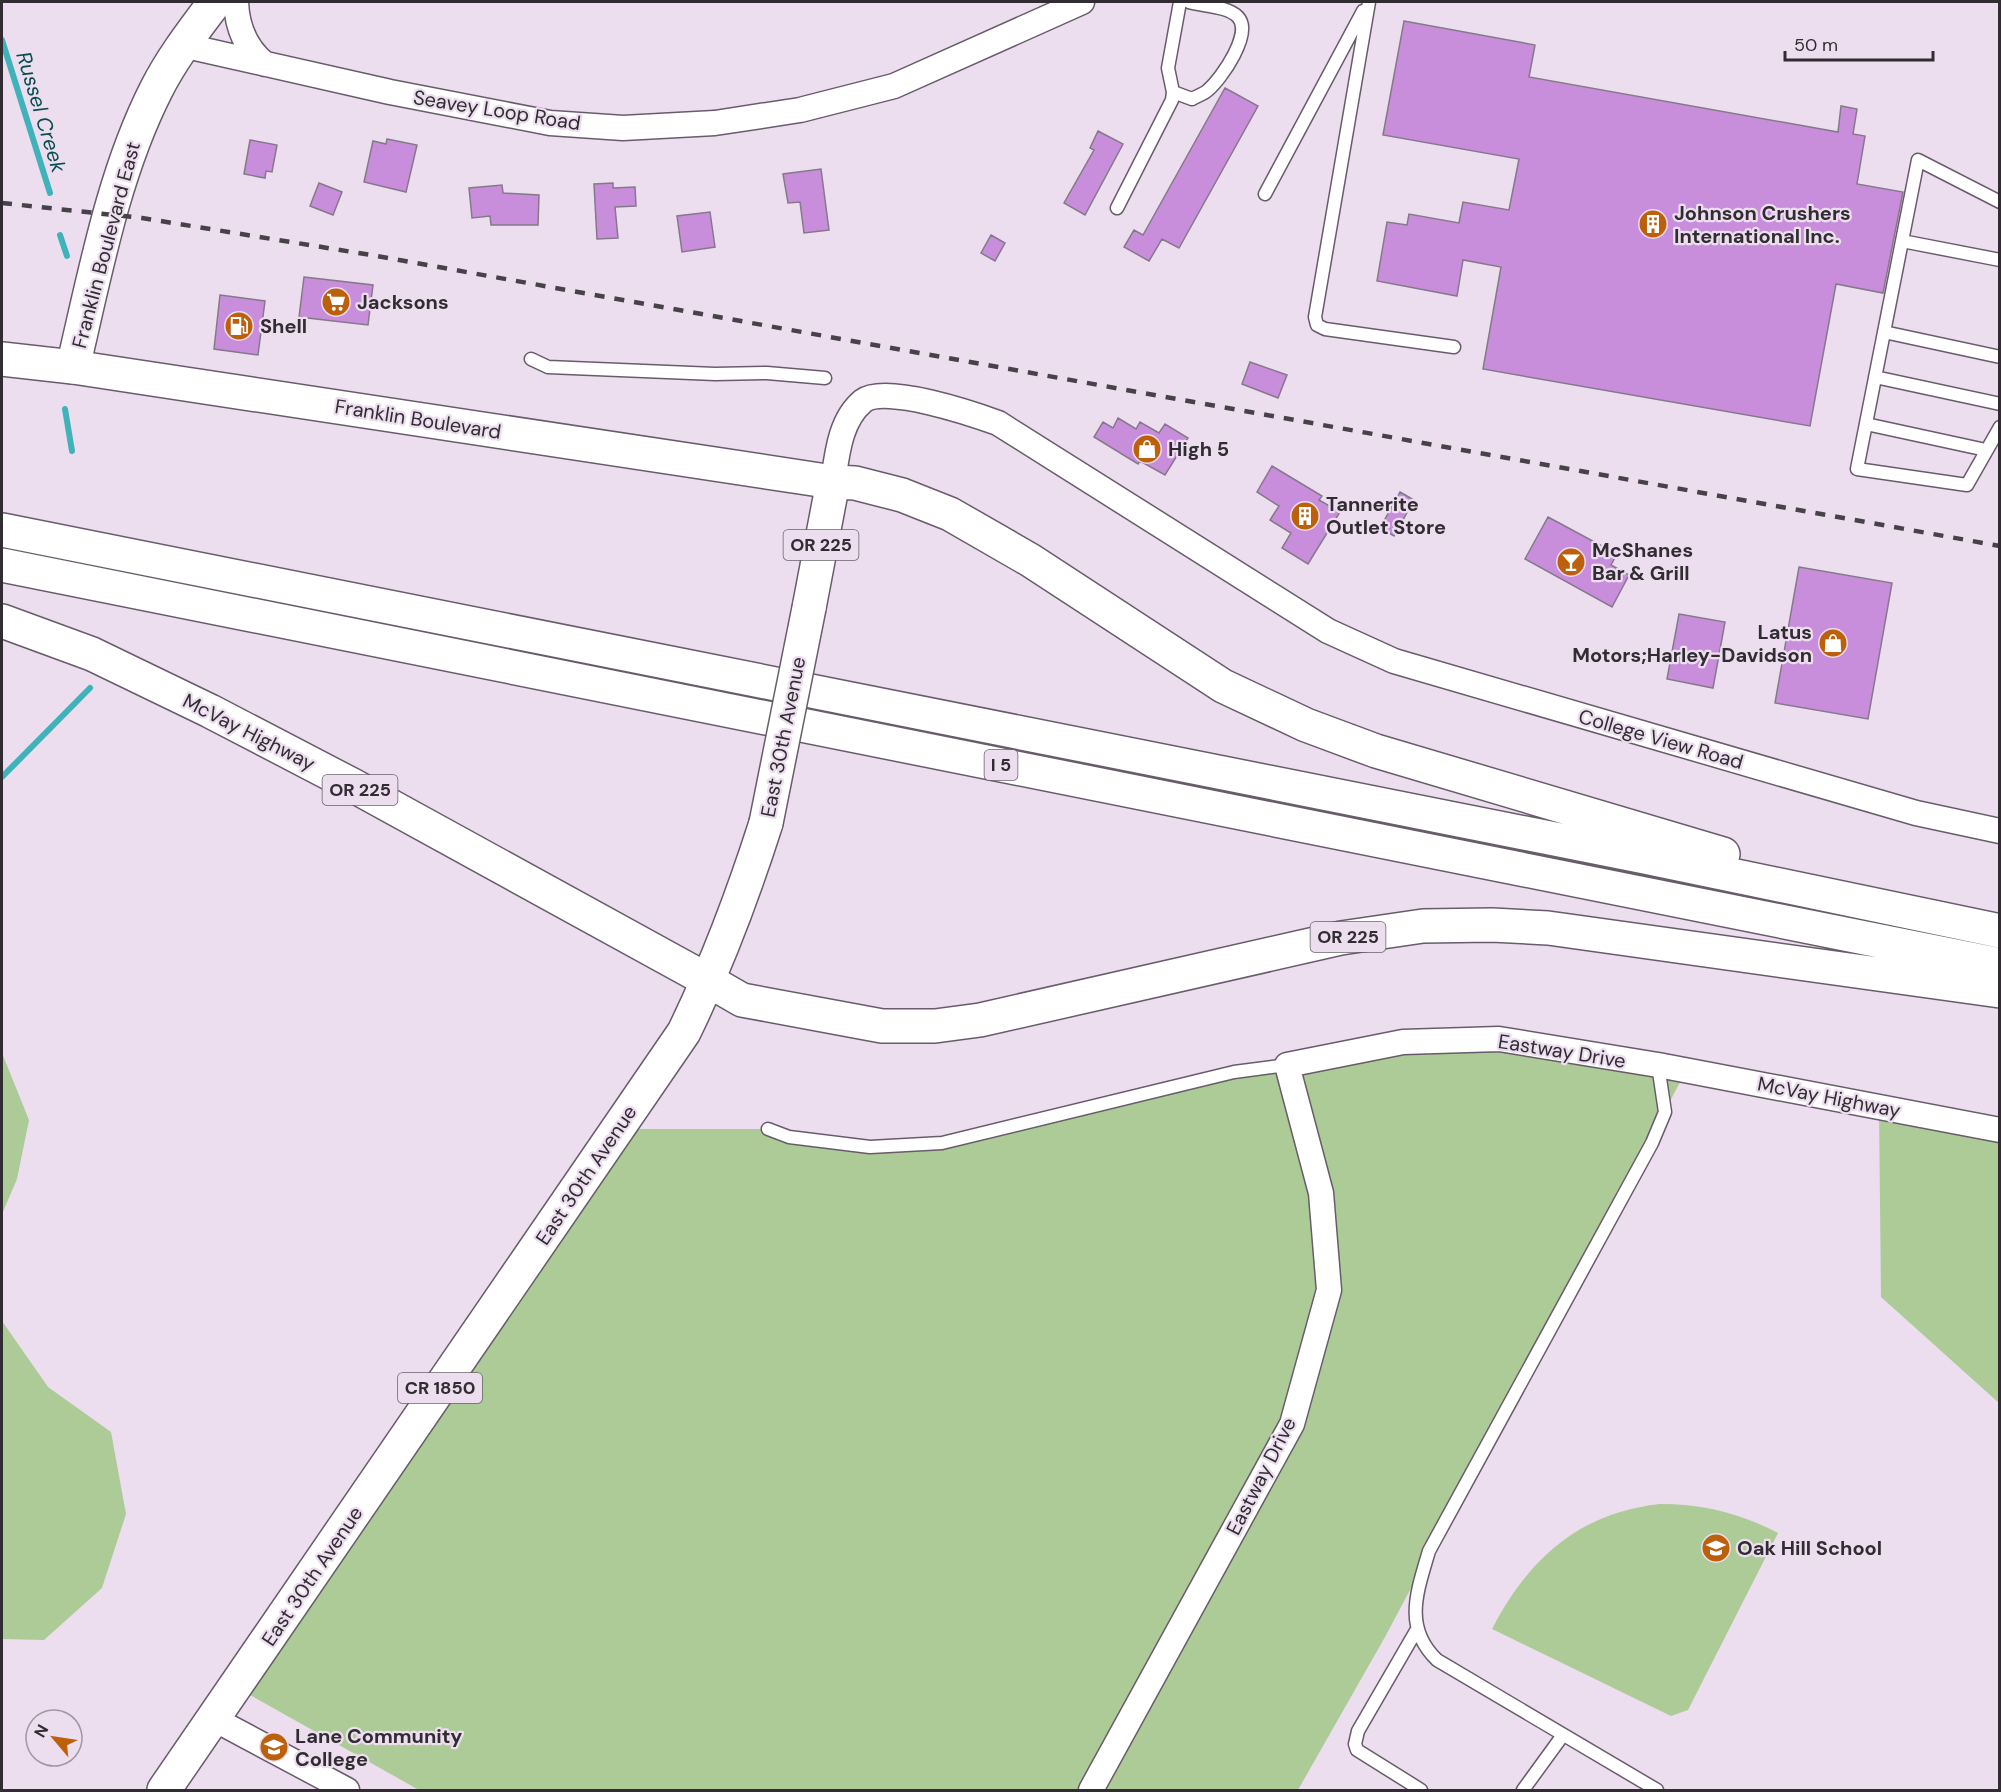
<svg xmlns="http://www.w3.org/2000/svg" width="2001" height="1792" viewBox="0 0 2001 1792" font-family="'DM Sans',sans-serif">
<style>
.green{fill:#accb97}
.lines{fill:none;stroke-linecap:round;stroke-linejoin:round}
.stream{stroke:#40b3ba;stroke-width:6}
.building{fill:#c88edc;stroke:#857989;stroke-width:1.5}
.service-casing{stroke:#685c6b;stroke-width:15}
.minor-casing{stroke:#685c6b;stroke-width:27}
.secondary-casing{stroke:#685c6b;stroke-width:36}
.primary-casing{stroke:#685c6b;stroke-width:36}
.motorway-casing{stroke:#685c6b;stroke-width:36}
.service{stroke:#fff;stroke-width:12}
.minor{stroke:#fff;stroke-width:24}
.secondary{stroke:#fff;stroke-width:33}
.primary{stroke:#fff;stroke-width:33}
.motorway{stroke:#fff;stroke-width:33}
.rail{stroke:#474148;stroke-width:4.5;stroke-dasharray:10 10;stroke-linecap:butt}
.primary-bridge-casing{stroke:#685c6b;stroke-width:36;stroke-linecap:butt}
.primary-bridge{stroke:#fff;stroke-width:33}
.labels{text-anchor:middle;dominant-baseline:central;stroke-width:4.5;stroke-linejoin:round;paint-order:stroke}
.shield{fill:#ecdeef;stroke:#69616b;stroke-width:1.5}
.shield-label{font-size:18px;font-weight:bold;fill:#312c32}
.street-label{font-size:20px;fill:#312c32;stroke:#ecdeef}
.poi-label{font-size:20px;font-weight:bold;fill:#312c32;stroke:#ecdeef;text-anchor:start}
.water-label{font-size:21px;font-style:italic;fill:#074d51;stroke:#ecdeef}
</style>
<rect width="100%" height="100%" fill="#ecdeef"/>
<path class="green" d="M1445,1041l241,30 -301,566 -87,153h-879l-183,-103 381,-558h151l102,18 72,-4 292,-71z
M2,1053l27,67 -12,59 -15,35z
M1879,1107l120,23v273l-118,-106z
M2,1321l46,66 63,45 15,82 -24,74 -58,52 -42,-1z
M1660,1504c43,0 80,9 118,29l-90,177 -17,6 -179,-87c37,-71 87,-116 168,-125z"/>
<g class="lines">
<path class="stream" d="M2,40l48,153
M60,235l7,21
M65,409l7,42
M2,777l88,-89"/>
</g>
<path class="building" d="M1404,21l131,24 -6,32 309,55 3,-26 16,3 -4,25 12,2 -8,48 46,8 -20,101 -47,-9 -26,142 -327,-57 18,-102 -38,-7 -6,36 -80,-15 10,-59 20,3 2,-11 50,9 4,-21 46,8 10,-51 -136,-24z
M1225,88l33,18 -79,142 -17,-9 -13,22 -25,-14 10,-17 9,5z
M1098,131l25,13 -38,71 -21,-12 30,-53 -4,-2z
M387,139l30,6 -11,47 -42,-10 9,-41 13,3z
M250,140l27,5 -5,27 -6,-1 -1,7 -21,-4z
M821,169l8,61 -25,3 -4,-31 -12,1 -5,-29z
M319,183l23,9 -9,23 -23,-9z
M613,183v5l22,-1 1,19 -21,1 3,31 -21,1 -3,-55z
M502,185l1,8 36,2 -1,30h-47l-1,-9 -18,2 -3,-30z
M710,212l5,35 -33,5 -5,-36z
M991,235l14,8 -10,18 -14,-8z
M304,277l69,8 -5,40 -69,-8z
M220,295l45,6 -7,54 -44,-6z
M1250,362l37,13 -9,23 -36,-14z
M1118,418l18,11 4,-7 19,11 6,-9 23,14 -23,37 -25,-14 -2,3 -44,-27 9,-15 10,6z
M1272,466l50,30 -3,4 21,12 -32,52 -26,-16 9,-15 -21,-13 9,-14 -22,-14z
M1400,492l14,8 -20,36 -14,-8z
M1548,517l69,37 -6,11 18,10 -17,32 -87,-48z
M1799,567l93,16 -24,136 -93,-16z
M1679,614l46,8 -12,66 -46,-9z"/>
<g class="lines">
<g class="service-casing">
<path id="service" d="M1369,2l-54,315 2,8 8,4 129,18
M1173,92l19,7c5,-3 12,-5 16,-9 14,-12 45,-57 30,-73 -10,-11 -36,-11 -49,-15
M1265,194l98,-183
M2000,202l-82,-42 -61,309 110,16 33,-58
M1117,208l55,-108 1,-8 -5,-24 12,-66
M1902,241l98,19
M1884,332l116,25
M531,359l17,8 167,7 52,-1 58,5
M1875,377l125,27
M1866,424l120,26
M768,1129l21,8 81,10 72,-4 292,-71 53,-7
M1416,1631l-58,100 -3,13 2,6 64,40
M1523,1790l40,-55
M1657,1790l-220,-130c-34,-33 -20,-68 -8,-109l223,-408 13,-31 -7,-47"/>
</g>
<g class="minor-casing">
<path id="minor" d="M236,2c1,24 9,46 29,62
M182,45l208,47 160,31 73,5 92,-5 85,-13 94,-24 188,-84
M833,482c4,-28 7,-62 30,-81 22,-17 110,13 135,22l330,208 66,30 522,152 84,18
M214,1719l133,71
M1091,1790l201,-366 37,-134 -8,-97 -34,-128 116,-23 96,-3 159,26 342,65"/>
</g>
<g class="secondary-casing">
<path id="secondary" d="M73,367c22,-93 40,-192 83,-277 16,-32 38,-60 59,-88"/>
</g>
<g class="primary-casing">
<path id="primary" d="M2,359l71,8 760,115 -24,126
M2,621l90,33 118,57 144,75 355,195
M164,1790l520,-758c33,-68 59,-137 82,-209"/>
</g>
<g class="motorway-casing">
<path id="motorway" d="M833,482l22,1 47,12 48,19 80,46 193,126 83,39 70,26 347,103
M2,530l1643,327 355,74
M2,565l1998,400
M709,981l33,19 140,26h53l45,-6 361,-82 82,-12 69,-1 56,3 452,63"/>
</g>
<use href="#service" class="service"/>
<use href="#minor" class="minor"/>
<use href="#secondary" class="secondary"/>
<use href="#primary" class="primary"/>
<use href="#motorway" class="motorway"/>
<path class="rail" d="M2,203l140,15 229,37 1629,291"/>
<g class="primary-bridge-casing">
<path id="primary-bridge" d="M766,823l43,-215"/>
</g>
<use href="#primary-bridge" class="primary-bridge"/>
</g>
<defs>
<g id="building-disc" transform="scale(1.5)"><circle r="9.5" fill="#bd600c" stroke="#ecdeef"/><path d="M-4-6H4V6H1V3H-1V6H-4ZM-2.5-4.3h1.7v1.8h-1.7ZM.8-4.3h1.7v1.8H.8ZM-2.5-1h1.7V.8h-1.7ZM.8-1h1.7V.8H.8Z" fill="#fff"/></g>
<g id="supermarket-disc" transform="scale(1.5)"><circle r="9.5" fill="#bd600c" stroke="#ecdeef"/><path d="M-6-5.5h2.5l.6 2H6L4.5 2H-2.5L-4.4-4H-6ZM-1.5 3.2a1.3 1.3 0 1 0 .1 0ZM3 3.2a1.3 1.3 0 1 0 .1 0Z" fill="#fff"/></g>
<g id="fuel-disc" transform="scale(1.5)"><circle r="9.5" fill="#bd600c" stroke="#ecdeef"/><path d="M-5.5-6h7V0h2V4h1.3V-2.5L3-4.5l.8-.8L6-3V5H2.5V1h-1V6h-7ZM-4.2-4.7v3.2H.2V-4.7Z" fill="#fff"/></g>
<g id="shop-disc" transform="scale(1.5)"><circle r="9.5" fill="#bd600c" stroke="#ecdeef"/><path d="M-5-2.5h2.3a2.7 3.5 0 0 1 5.4 0H5L5.5 6h-11ZM-1.5-2.5h3a1.5 2.3 0 0 0-3 0Z" fill="#fff"/></g>
<g id="bar-disc" transform="scale(1.5)"><circle r="9.5" fill="#bd600c" stroke="#ecdeef"/><path d="M-6-5H6L.8 .8V4.5H3.5V6h-7V4.5H-.8V.8Z" fill="#fff"/></g>
<g id="school-disc" transform="scale(1.5)"><circle r="9.5" fill="#bd600c" stroke="#ecdeef"/><path d="M0-5L7-2L0 1L-7-2ZM-4 1L0 2.5L4 1V4Q0 6-4 4Z" fill="#fff"/></g>
<g id="university-disc" transform="scale(1.5)"><circle r="9.5" fill="#bd600c" stroke="#ecdeef"/><path d="M0-5L7-2L0 1L-7-2ZM-4 1L0 2.5L4 1V4Q0 6-4 4Z" fill="#fff"/></g>
</defs>
<g fill-rule="evenodd">
<use href="#building-disc" x="1653" y="224"/>
<use href="#supermarket-disc" x="336" y="302"/>
<use href="#fuel-disc" x="239" y="326"/>
<use href="#shop-disc" x="1147" y="449"/>
<use href="#building-disc" x="1305" y="516"/>
<use href="#bar-disc" x="1571" y="562"/>
<use href="#shop-disc" x="1833" y="643"/>
<use href="#school-disc" x="1716" y="1548"/>
<use href="#university-disc" x="274" y="1747"/>
</g>
<g class="labels">
<g class="shield">
<rect x="783.5" y="530" width="75" height="30" rx="4.5"/>
<rect x="984.5" y="750" width="33" height="30" rx="4.5"/>
<rect x="322.5" y="775" width="75" height="30" rx="4.5"/>
<rect x="1310.5" y="922" width="75" height="30" rx="4.5"/>
<rect x="398" y="1373" width="84" height="30" rx="4.5"/>
</g>
<g class="shield-label">
<text x="821" y="545">OR 225</text>
<text x="1001" y="765">I 5</text>
<text x="360" y="790">OR 225</text>
<text x="1348" y="937">OR 225</text>
<text x="440" y="1388">CR 1850</text>
</g>
<g class="street-label">
<text transform="translate(497 110) rotate(9)">Seavey Loop Road</text>
<text transform="translate(106 245) rotate(-75)">Franklin Boulevard East</text>
<text transform="translate(418 419) rotate(9)">Franklin Boulevard</text>
<text transform="translate(249 732) rotate(27)">McVay Highway</text>
<text transform="translate(783 737) rotate(-79)">East 30th Avenue</text>
<text transform="translate(1661 739) rotate(16)">College View Road</text>
<text transform="translate(1562 1051) rotate(9)">Eastway Drive</text>
<text transform="translate(1829 1097) rotate(11)">McVay Highway</text>
<text transform="translate(586 1175) rotate(-56)">East 30th Avenue</text>
<text transform="translate(1261 1476) rotate(-63)">Eastway Drive</text>
<text transform="translate(312 1576) rotate(-56)">East 30th Avenue</text>
</g>
<g class="poi-label">
<text x="1674" y="213">Johnson Crushers<tspan x="1674" dy="23">International Inc.</tspan></text>
<text x="357" y="302">Jacksons</text>
<text x="260" y="326">Shell</text>
<text x="1168" y="449">High 5</text>
<text x="1326" y="504">Tannerite<tspan x="1326" dy="23">Outlet Store</tspan></text>
<text x="1592" y="550">McShanes<tspan x="1592" dy="23">Bar &amp; Grill</tspan></text>
<text x="1812" y="632" text-anchor="end">Latus<tspan x="1812" dy="23">Motors;Harley-Davidson</tspan></text>
<text x="1737" y="1548">Oak Hill School</text>
<text x="295" y="1736">Lane Community<tspan x="295" dy="23">College</tspan></text>
</g>
<g class="water-label">
<text transform="translate(41 112) rotate(73)">Russel Creek</text>
</g>
</g>
<rect width="2001" height="1792" fill="none" stroke="#312c32" stroke-width="6"/>
<g transform="translate(54 1738) rotate(299)"><circle r="28" fill="#ecdeef" stroke="#a197a3" stroke-width="1.5"/>
<path d="M0-4.5L10 22L0 15L-10 22Z" fill="#bd600c"/>
<text y="-9" font-size="16" font-weight="bold" text-anchor="middle" fill="#312c32">N</text>
</g>
<path d="M1785 51v9h148v-9" fill="none" stroke="#312c32" stroke-width="3"/>
<text x="1794" y="51" font-size="18" fill="#312c32" stroke="#ecdeef" stroke-width="4.5" paint-order="stroke">50 m</text>
</svg>
